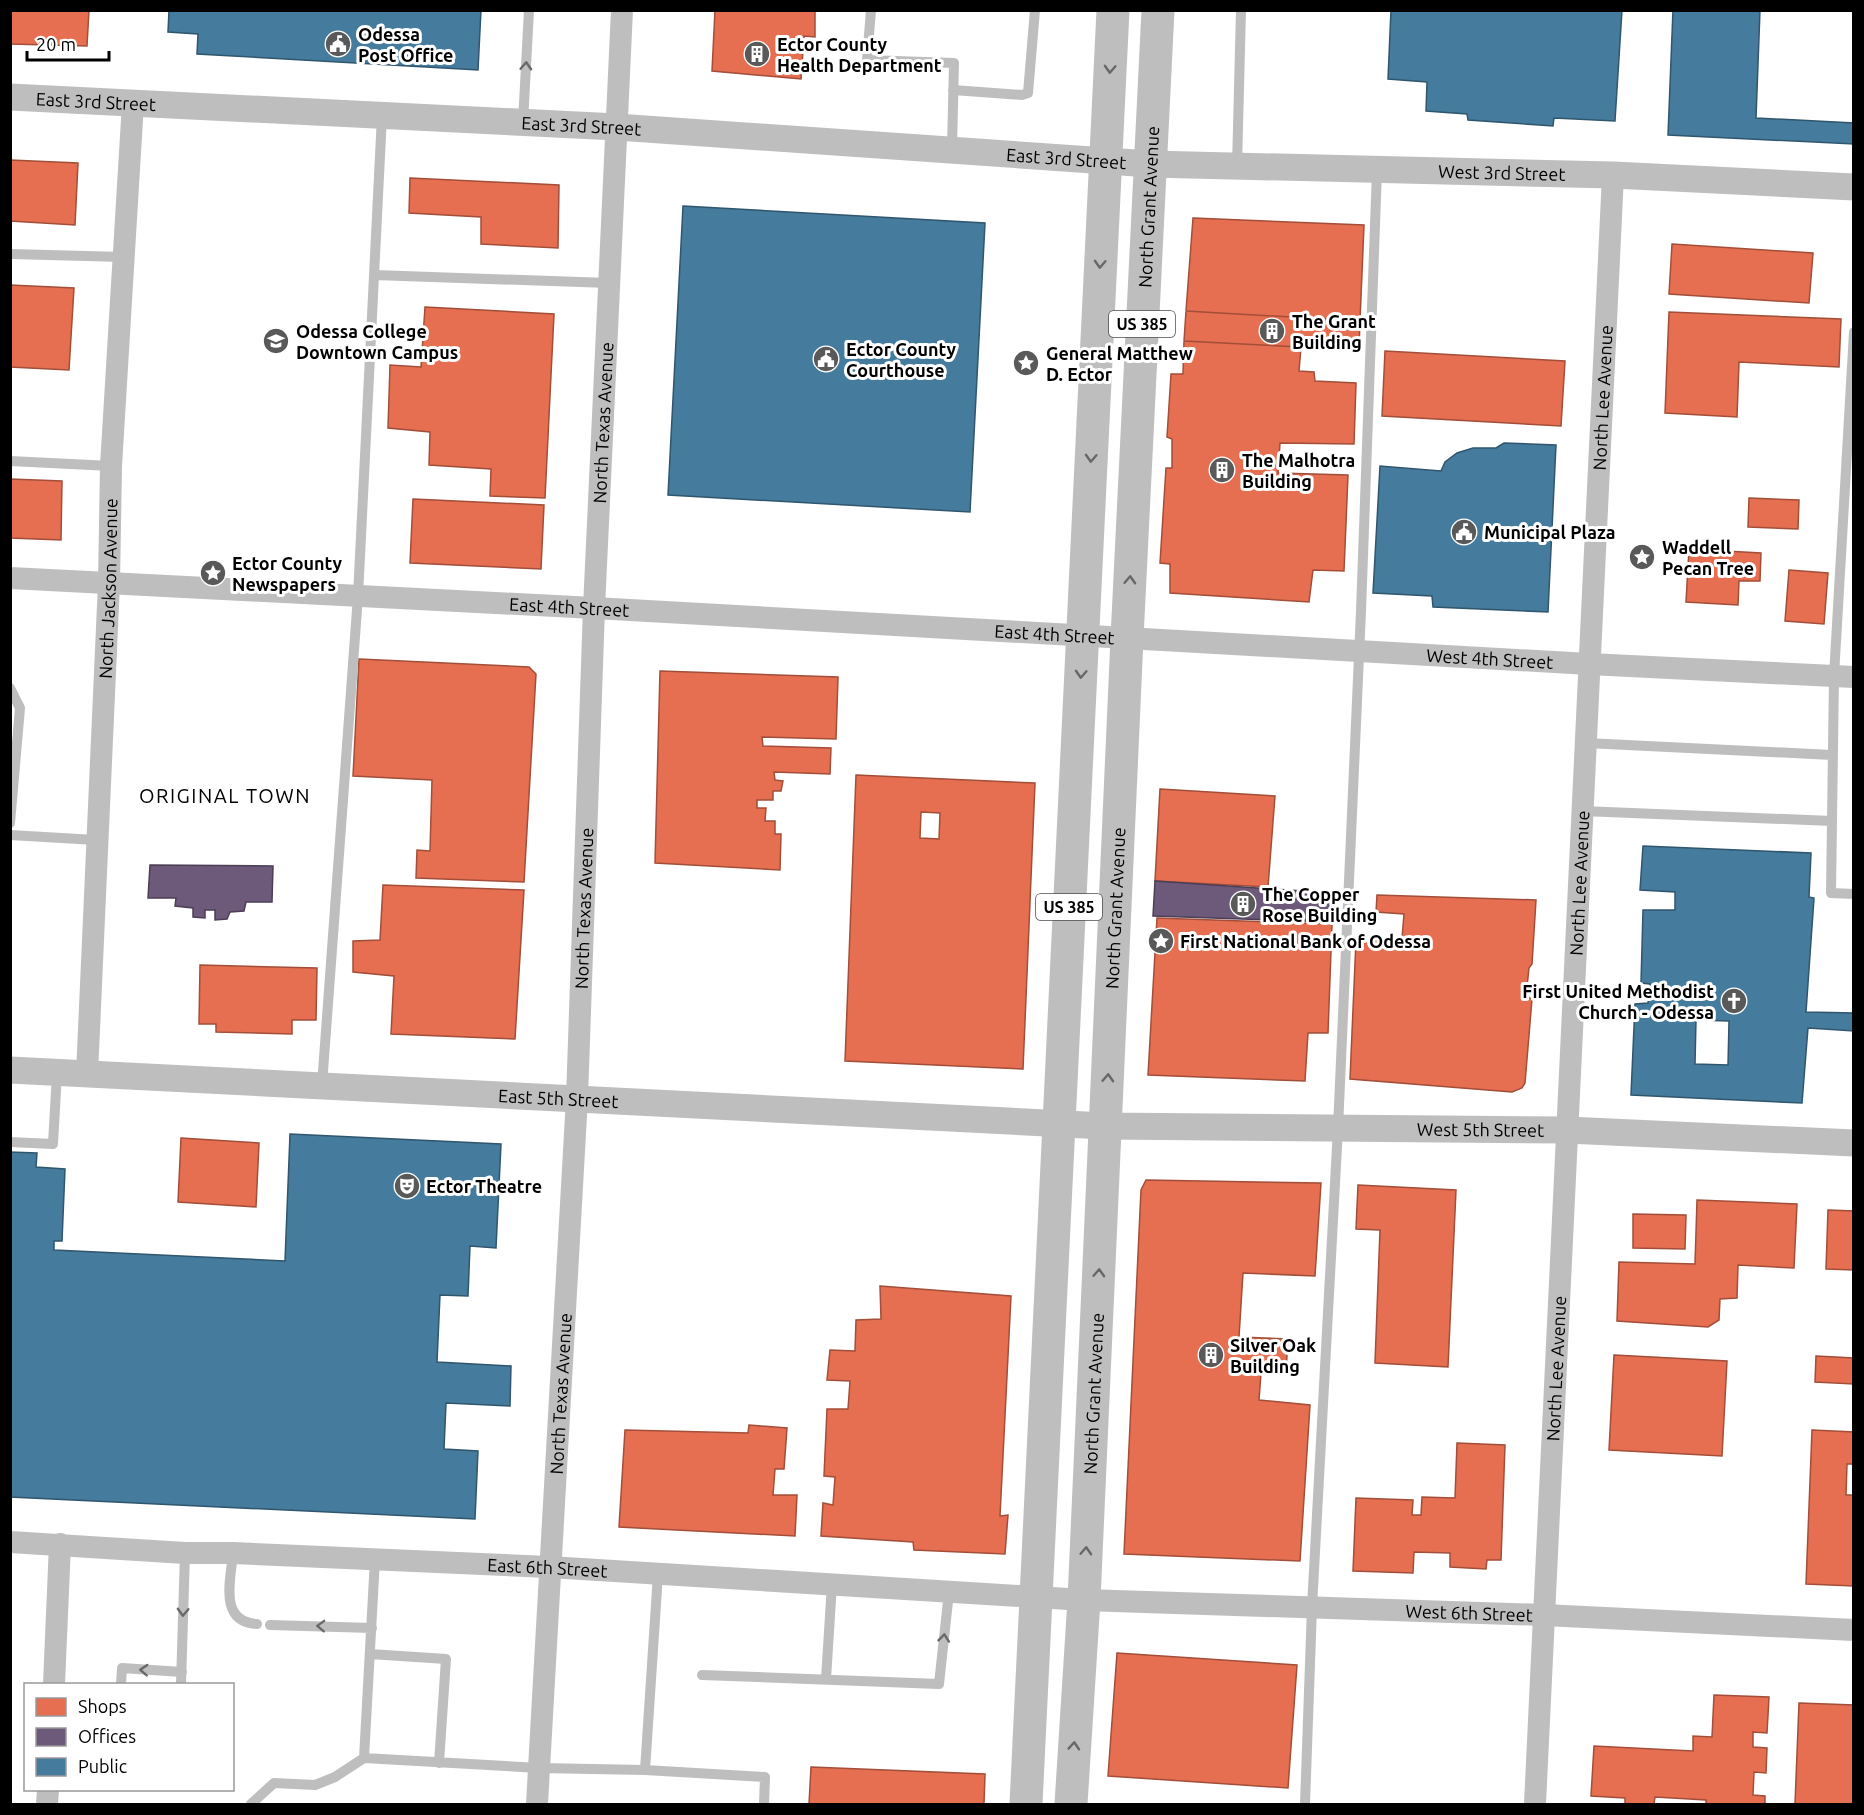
<svg xmlns="http://www.w3.org/2000/svg" width="1864" height="1815" viewBox="0 0 1864 1815" font-family="Ubuntu,sans-serif">
<style>
.shops{fill:#e76f51;stroke:#a24e39;stroke-width:1.5;fill-rule:evenodd}
.offices{fill:#6d597a;stroke:#4c3e55;stroke-width:1.5}
.public{fill:#457b9d;stroke:#30566e;stroke-width:1.5;fill-rule:evenodd}
.lines{fill:none;stroke-linecap:round;stroke-linejoin:round}
.service{stroke:#bebebe;stroke-width:10}
.minor{stroke:#bebebe;stroke-width:22}
.tertiary{stroke:#bebebe;stroke-width:27}
.primary{stroke:#bebebe;stroke-width:33}
.oneway{stroke:#686868}
.labels{text-anchor:middle;dominant-baseline:central;stroke-width:6;stroke-linejoin:round;paint-order:stroke}
.shield{fill:#fff;stroke:#4c4c4c;stroke-width:1.5}
.shield-label{font-size:16px;font-weight:bold;fill:#000}
.poi-label{font-size:18px;font-weight:bold;fill:#000;stroke:#fff;text-anchor:start}
.street-label{font-size:18px;fill:#000;stroke:#fff}
.neighbourhood-label{font-size:20px;letter-spacing:1.5px;fill:#000;stroke:#fff}
</style>
<rect width="100%" height="100%" fill="#fff"/>
<path class="shops" d="M10,10h79l-2,36 -77,-2z
M715,10h100v27l-11,-1 -3,43 -89,-8z
M10,160l68,3 -3,62 -65,-4z
M410,178l149,7 -1,63 -77,-4v-27l-72,-4z
M1193,218l171,7 -4,96 -174,-10z
M1672,244l141,9 -4,50 -140,-9z
M10,285l64,3 -5,82 -59,-3z
M425,307l129,7 -9,184 -55,-2 1,-27 -62,-4 1,-33 -42,-4 2,-63 31,2z
M1186,311l174,10 -1,29 -175,-9z
M1669,312l172,7 -2,48 -100,-5 -2,55 -72,-4z
M1184,341l117,6 -2,24 15,1 1,9 41,2 -2,61 -74,-1 -2,30 70,2 -4,96 -31,-1 -4,32 -139,-9v-29l-10,-1 6,-95h6v-29l-5,-2 4,-63h12z
M1385,351l180,10 -4,65 -179,-10z
M10,479l52,2 -1,59 -51,-2z
M1749,498l50,2 -1,29 -50,-2z
M413,499l131,6 -3,64 -131,-6z
M1689,549l72,4 -1,28h-21l-1,24 -52,-3z
M1789,570l39,3 -4,51 -39,-3z
M359,659l170,8 7,7 -12,208 -108,-4 1,-28 13,1 2,-71 -79,-4z
M660,671l178,6 -2,62 -74,-2 1,9 68,2 -1,26 -56,-2 1,8 8,1 -2,10h-8v9h-16v8h9l-1,13h10v13h6l-1,36 -125,-7z
M856,775l179,8 -12,286 -178,-8zM921,812l19,1 -1,26 -19,-1z
M1160,789l115,7 -7,91 -113,-6z
M383,885l141,5 -9,149 -124,-5 3,-58 -41,-4v-31l27,-1z
M1377,895l159,5 -4,64 -3,4 -3,28 6,3 -7,84 -3,5 -10,4 -162,-13 6,-139 46,-2 2,-24 -28,-2z
M1157,918l175,6 -4,109h-20l-3,48 -157,-6z
M200,965l117,3 -1,52h-24v14l-76,-2v-8h-17z
M181,1138l78,5 -3,64 -78,-5z
M1146,1180l175,3 -6,93 -72,-3 -4,64 49,2 -2,33 -25,1 -2,27 51,5 -10,156 -176,-7 17,-364z
M1358,1185l98,5 -8,177 -73,-4 5,-133 -24,-1z
M1697,1200l100,4 -3,64 -56,-3 -1,33 -17,1 -1,21 -11,7 -91,-6 2,-59 76,2z
M1828,1210l26,1v59l-28,-1z
M1633,1214l53,1 -1,34 -52,-1z
M880,1286l131,10 -11,220 8,-1 -3,39 -91,-4 -1,-8 -92,-6 2,-33 10,2 2,-28 -11,-1 3,-67h21l2,-28 -23,-1 3,-30 25,1 1,-31 25,-1z
M1614,1355l113,6 -5,95 -113,-6z
M1816,1356l38,2v26l-39,-2z
M749,1425l38,3 -3,41h-9l-2,26h24l-2,41 -176,-9 6,-97 123,3z
M1812,1430l42,2v32h-7l-1,31h8v91l-48,-2z
M1457,1443l48,2 -4,115h-14l-1,9 -36,-2v-14l-36,-1 -1,21 -60,-2 3,-73 57,2 -1,15h9l1,-18 33,1z
M1117,1653l180,12 -9,123 -180,-12z
M1714,1695l55,2 -2,36 -14,-1v15l14,1 -1,25 -12,-1 -1,23 12,1v8h-59v-4l-51,-3 -1,7h-29v-6l-34,-2 3,-50 99,5v-15l19,1z
M1799,1703l55,2v99h-59z
M811,1767l174,7 -1,30h-175z"/>
<path class="offices" d="M150,865l123,1 -1,36h-26l-2,9 -14,1 -3,7 -12,1v-10h-10v8l-12,-1v-9l-18,-2 1,-8h-28z
M1155,881l177,12 -2,29 -177,-6z"/>
<path class="public" d="M169,10h312l-3,60 -281,-16 1,-20 -30,-2z
M1391,10h231l-7,111 -61,-3 -1,8 -85,-6 -1,-6 -41,-3 1,-29 -39,-3z
M1673,10h87l-4,108 98,5v21l-186,-9z
M683,206l302,17 -15,289 -302,-17z
M1504,443l52,2 -8,167 -115,-5 -1,-11 -59,-3 7,-127 61,5 4,-9 12,-9 16,-5h23z
M1643,846l168,7 -2,44 5,1 -8,114 48,1v18l-46,-3 -6,75 -171,-8 4,-91 13,-1 2,-19 -9,-1 2,-73h32v-18l-35,-2zM1696,1020l33,1 -1,44 -33,-1z
M290,1134l211,10 -5,104 -26,-2 -2,50 -28,-1 -3,67 74,4 -1,40 -64,-3 -2,46 34,2 -3,68 -465,-22v-345l27,1 -1,14 29,2 -3,72h-8v9l231,11z"/>
<g class="lines">
<path class="service" d="M871,10l-4,50 87,3 -2,85
M953,90l69,5 6,-2 7,-83
M523,122l6,-112
M1237,166l4,-156
M10,254l114,3
M374,275l235,8
M10,461l101,5
M10,688l10,20 -10,115
M1586,743l246,12
M1582,811l250,10 2,-145 20,-344
M1832,821l-1,72 23,1
M10,835l86,5
M322,1085l36,-489 24,-480
M10,1142l43,2 4,-71
M233,1553c-2,26 -15,69 24,71
M270,1625l102,3
M370,1654l76,5 -7,104
M702,1675l237,9 10,-92
M826,1679l6,-95
M121,1684l1,-16 60,4
M181,1684l4,-131
M364,1758l11,-199
M645,1770l13,-196
M251,1804l23,-21 41,2 20,-8 29,-19 175,10 106,2 120,7 -1,27
M1305,1804l7,-197 26,-479 23,-517 16,-441"/>
<g class="minor">
<path id="s1" d="M10,578l584,30 995,56 265,13"/>
<path id="s2" d="M87,1074l22,-491 2,-117 22,-363"/>
<path id="s3" d="M10,1542l175,11h48l316,14 535,33 460,15 310,15"/>
<path d="M54,1684l6,-140"/>
<path d="M47,1804l1,-14"/>
<path id="s4" d="M537,1804l40,-706 17,-490 28,-598"/>
<path id="s5" d="M1535,1804l78,-1629"/>
</g>
<g class="tertiary">
<path id="s6" d="M10,97l607,30 533,37 463,11 241,12"/>
<path id="s7" d="M10,1070l1095,56 462,4 287,13"/>
</g>
<g class="primary">
<path d="M1026,1804l87,-1794"/>
<path id="s8" d="M1071,1804l13,-204 43,-962 31,-628"/>
</g>
</g>
<defs><path id="oneway-chevron" d="M-2-3.5L2.5 0L-2 3.5" fill="none" stroke-width="1.6" stroke-linecap="round" stroke-linejoin="round" transform="scale(1.5)"/></defs>
<g class="oneway">
<use href="#oneway-chevron" transform="translate(526 66) rotate(-87)"/>
<use href="#oneway-chevron" transform="translate(1110 69) rotate(93)"/>
<use href="#oneway-chevron" transform="translate(1100 264) rotate(93)"/>
<use href="#oneway-chevron" transform="translate(1091 458) rotate(93)"/>
<use href="#oneway-chevron" transform="translate(1130 580) rotate(-87)"/>
<use href="#oneway-chevron" transform="translate(1081 674) rotate(93)"/>
<use href="#oneway-chevron" transform="translate(1108 1078) rotate(-87)"/>
<use href="#oneway-chevron" transform="translate(1099 1273) rotate(-87)"/>
<use href="#oneway-chevron" transform="translate(1086 1551) rotate(-87)"/>
<use href="#oneway-chevron" transform="translate(183 1612) rotate(92)"/>
<use href="#oneway-chevron" transform="translate(321 1626) rotate(-178)"/>
<use href="#oneway-chevron" transform="translate(944 1638) rotate(-84)"/>
<use href="#oneway-chevron" transform="translate(144 1670) rotate(-177)"/>
<use href="#oneway-chevron" transform="translate(1074 1746) rotate(-86)"/>
</g>
<defs>
<g id="civic-disc" transform="scale(1.35)"><circle r="9.5" fill="#595959" stroke="#fff"/><path d="M-.6-6.5H3V-4.5H.6V-3L4-1V1h2V6H-6V1h2V-1L-.6-3ZM-1.2 2.5V6h2.4V2.5Z" fill="#fff"/></g>
<g id="building-disc" transform="scale(1.35)"><circle r="9.5" fill="#595959" stroke="#fff"/><path d="M-4-6H4V6H1V3H-1V6H-4ZM-2.5-4.3h1.7v1.8h-1.7ZM.8-4.3h1.7v1.8H.8ZM-2.5-1h1.7V.8h-1.7ZM.8-1h1.7V.8H.8Z" fill="#fff"/></g>
<g id="university-disc" transform="scale(1.35)"><circle r="9.5" fill="#595959" stroke="#fff"/><path d="M0-5L7-2L0 1L-7-2ZM-4 1L0 2.5L4 1V4Q0 6-4 4Z" fill="#fff"/></g>
<g id="sight-disc" transform="scale(1.35)"><circle r="9.5" fill="#595959" stroke="#fff"/><path d="M0-6L1.8-2.2L6-1.7L2.9 1.2L3.7 5.4L0 3.3L-3.7 5.4L-2.9 1.2L-6-1.7L-1.8-2.2Z" fill="#fff"/></g>
<g id="church-disc" transform="scale(1.35)"><circle r="9.5" fill="#595959" stroke="#fff"/><path d="M-1.2-6h2.4v3.5h3.3v2.4h-3.3V6h-2.4V-.1h-3.3v-2.4h3.3Z" fill="#fff"/></g>
<g id="theatre-disc" transform="scale(1.35)"><circle r="9.5" fill="#595959" stroke="#fff"/><path d="M-5-5.5Q0-4 5-5.5V0Q5 5 0 6Q-5 5-5 0ZM-3.3-2.5H-1v1.5H-3.3ZM1-2.5H3.3v1.5H1ZM-2.8 1Q0 5.5 2.8 1Z" fill="#fff"/></g>
</defs>
<g fill-rule="evenodd">
<use href="#civic-disc" x="338" y="44"/>
<use href="#building-disc" x="757" y="54"/>
<use href="#building-disc" x="1272" y="331"/>
<use href="#university-disc" x="276" y="341"/>
<use href="#civic-disc" x="826" y="359"/>
<use href="#sight-disc" x="1026" y="363"/>
<use href="#building-disc" x="1222" y="470"/>
<use href="#civic-disc" x="1464" y="532"/>
<use href="#sight-disc" x="1642" y="557"/>
<use href="#sight-disc" x="213" y="573"/>
<use href="#building-disc" x="1243" y="904"/>
<use href="#sight-disc" x="1161" y="941"/>
<use href="#church-disc" x="1734" y="1001"/>
<use href="#theatre-disc" x="407" y="1186"/>
<use href="#building-disc" x="1211" y="1355"/>
</g>
<g class="labels">
<g class="shield">
<rect x="1109" y="311" width="66" height="26" rx="4.5"/>
<rect x="1036" y="894" width="66" height="26" rx="4.5"/>
</g>
<g class="shield-label">
<text x="1142" y="324">US 385</text>
<text x="1069" y="907">US 385</text>
</g>
<g class="poi-label">
<text x="358" y="34">Odessa<tspan x="358" dy="21">Post Office</tspan></text>
<text x="777" y="44">Ector County<tspan x="777" dy="21">Health Department</tspan></text>
<text x="1292" y="321">The Grant<tspan x="1292" dy="21">Building</tspan></text>
<text x="296" y="331">Odessa College<tspan x="296" dy="21">Downtown Campus</tspan></text>
<text x="846" y="349">Ector County<tspan x="846" dy="21">Courthouse</tspan></text>
<text x="1046" y="353">General Matthew<tspan x="1046" dy="21">D. Ector</tspan></text>
<text x="1242" y="460">The Malhotra<tspan x="1242" dy="21">Building</tspan></text>
<text x="1484" y="532">Municipal Plaza</text>
<text x="1662" y="547">Waddell<tspan x="1662" dy="21">Pecan Tree</tspan></text>
<text x="232" y="563">Ector County<tspan x="232" dy="21">Newspapers</tspan></text>
<text x="1262" y="894">The Copper<tspan x="1262" dy="21">Rose Building</tspan></text>
<text x="1180" y="941">First National Bank of Odessa</text>
<text x="1714" y="991" text-anchor="end">First United Methodist<tspan x="1714" dy="21">Church - Odessa</tspan></text>
<text x="426" y="1186">Ector Theatre</text>
<text x="1230" y="1345">Silver Oak<tspan x="1230" dy="21">Building</tspan></text>
</g>
<g class="street-label">
<text stroke="none"><textPath href="#s6" startOffset="86">East 3rd Street</textPath></text>
<text stroke="none"><textPath href="#s6" startOffset="572">East 3rd Street</textPath></text>
<text stroke="none"><textPath href="#s6" startOffset="1058">East 3rd Street</textPath></text>
<text stroke="none"><textPath href="#s6" startOffset="1494">West 3rd Street</textPath></text>
<text stroke="none"><textPath href="#s8" startOffset="1599">North Grant Avenue</textPath></text>
<text stroke="none"><textPath href="#s5" startOffset="1408">North Lee Avenue</textPath></text>
<text stroke="none"><textPath href="#s4" startOffset="1383">North Texas Avenue</textPath></text>
<text stroke="none"><textPath href="#s2" startOffset="486">North Jackson Avenue</textPath></text>
<text stroke="none"><textPath href="#s1" startOffset="560">East 4th Street</textPath></text>
<text stroke="none"><textPath href="#s1" startOffset="1046">East 4th Street</textPath></text>
<text stroke="none"><textPath href="#s1" startOffset="1482">West 4th Street</textPath></text>
<text stroke="none"><textPath href="#s5" startOffset="922">North Lee Avenue</textPath></text>
<text stroke="none"><textPath href="#s4" startOffset="897">North Texas Avenue</textPath></text>
<text stroke="none"><textPath href="#s8" startOffset="897">North Grant Avenue</textPath></text>
<text stroke="none"><textPath href="#s7" startOffset="549">East 5th Street</textPath></text>
<text stroke="none"><textPath href="#s7" startOffset="1472">West 5th Street</textPath></text>
<text stroke="none"><textPath href="#s5" startOffset="436">North Lee Avenue</textPath></text>
<text stroke="none"><textPath href="#s4" startOffset="411">North Texas Avenue</textPath></text>
<text stroke="none"><textPath href="#s8" startOffset="411">North Grant Avenue</textPath></text>
<text stroke="none"><textPath href="#s3" startOffset="538">East 6th Street</textPath></text>
<text stroke="none"><textPath href="#s3" startOffset="1461">West 6th Street</textPath></text>
</g>
<g class="neighbourhood-label">
<text x="225" y="795">ORIGINAL TOWN</text>
</g>
</g>
<rect width="1864" height="1815" fill="none" stroke="#000000" stroke-width="24"/>
<rect x="24" y="1683" width="210" height="108" fill="#ffffff" stroke="#999999" stroke-width="1.5"/>
<rect x="36" y="1698" width="30" height="18" fill="#e76f51" stroke="#999999" stroke-width="1.5"/>
<text x="78" y="1713" font-size="18" fill="#000000">Shops</text>
<rect x="36" y="1728" width="30" height="18" fill="#6d597a" stroke="#999999" stroke-width="1.5"/>
<text x="78" y="1743" font-size="18" fill="#000000">Offices</text>
<rect x="36" y="1758" width="30" height="18" fill="#457b9d" stroke="#999999" stroke-width="1.5"/>
<text x="78" y="1773" font-size="18" fill="#000000">Public</text>
<path d="M27 51v9h82v-9" fill="none" stroke="#000000" stroke-width="3"/>
<text x="36" y="51" font-size="18" fill="#000000" stroke="#ffffff" stroke-width="4.5" paint-order="stroke">20 m</text>
</svg>
